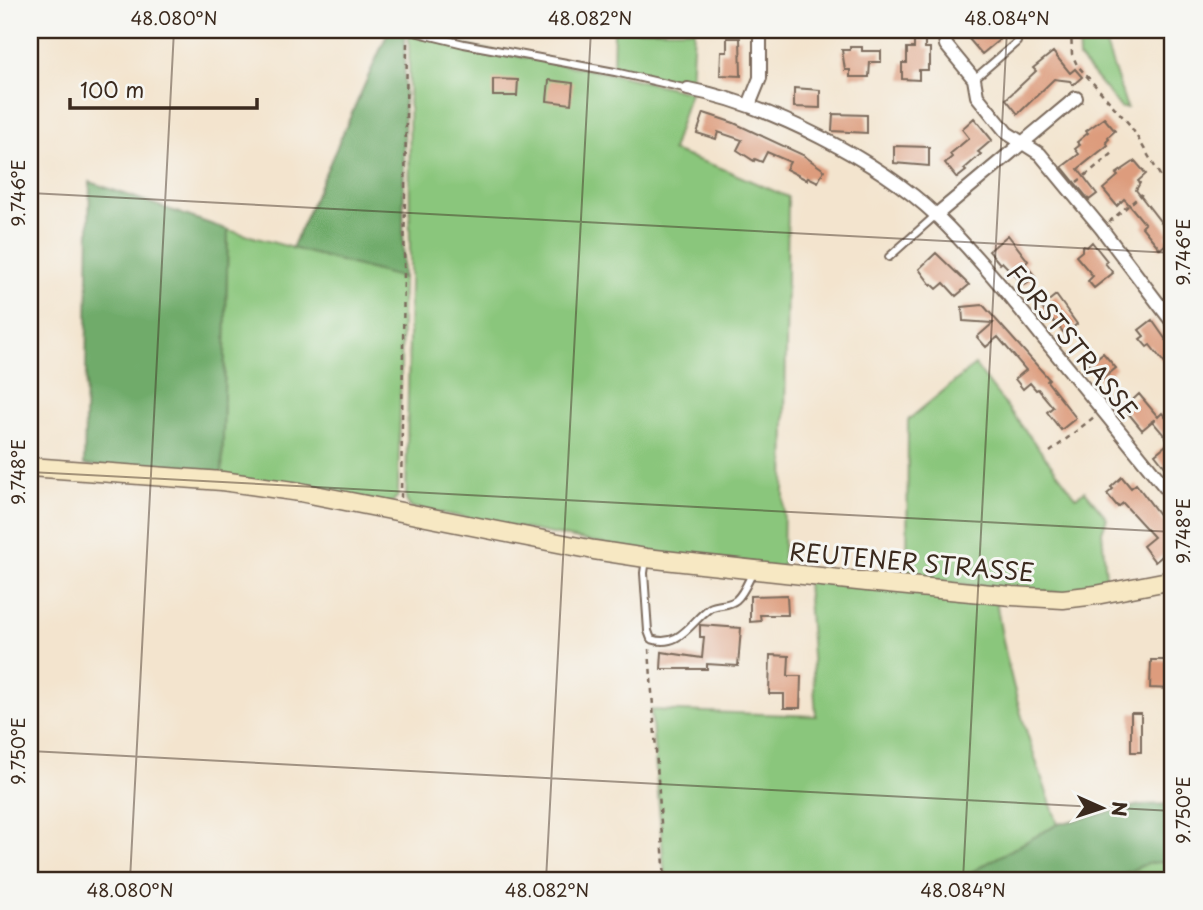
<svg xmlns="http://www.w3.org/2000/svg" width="1203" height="910" viewBox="0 0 1203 910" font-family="'Playpen Sans',sans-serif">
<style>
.green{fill:#8ac67b;stroke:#62784c;stroke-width:2}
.forest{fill:#6fab6b;stroke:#556a44;stroke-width:2}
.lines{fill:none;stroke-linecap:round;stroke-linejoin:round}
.stream{stroke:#74a2dd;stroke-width:3.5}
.building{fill:#dd9c7d}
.lane-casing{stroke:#7b6b5c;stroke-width:10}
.street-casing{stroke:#7b6b5c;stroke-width:16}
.secondary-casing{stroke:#7b6b5c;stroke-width:21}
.path{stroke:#7b6b5c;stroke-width:2.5;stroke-dasharray:5 5;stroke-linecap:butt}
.lane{stroke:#fff;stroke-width:6}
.street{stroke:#fff;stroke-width:12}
.secondary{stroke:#f7e8c3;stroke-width:18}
.ticks{fill:none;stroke:#3b2a1e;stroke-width:2;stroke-opacity:0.45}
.labels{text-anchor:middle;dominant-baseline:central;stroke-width:6;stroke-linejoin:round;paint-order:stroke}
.street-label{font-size:24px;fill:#3b2a1e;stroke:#f6f6f2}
.neatline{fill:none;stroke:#3b2a1e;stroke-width:2.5}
.ticks-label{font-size:18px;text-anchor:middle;fill:#3b2a1e}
</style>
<rect width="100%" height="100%" fill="#f6f6f2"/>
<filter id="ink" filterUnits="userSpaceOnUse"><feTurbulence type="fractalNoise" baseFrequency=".0143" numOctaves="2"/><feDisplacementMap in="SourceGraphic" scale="14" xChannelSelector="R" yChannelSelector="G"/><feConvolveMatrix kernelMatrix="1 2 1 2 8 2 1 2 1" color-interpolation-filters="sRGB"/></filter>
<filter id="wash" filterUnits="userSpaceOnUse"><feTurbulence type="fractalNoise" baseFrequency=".00686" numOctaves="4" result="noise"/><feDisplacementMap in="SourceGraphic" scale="28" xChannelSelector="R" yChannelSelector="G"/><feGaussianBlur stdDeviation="1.57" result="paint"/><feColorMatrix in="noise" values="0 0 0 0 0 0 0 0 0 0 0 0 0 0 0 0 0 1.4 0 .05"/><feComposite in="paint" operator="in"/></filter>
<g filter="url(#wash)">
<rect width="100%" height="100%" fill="#f3e4ce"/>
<path class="green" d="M614,30h80l-3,54 -78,-16z
M1078,30h23l26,78h-6l-42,-50z
M409,35l203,39 78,18 -18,59 49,17 67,29 -5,372 -136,-17 -237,-45 -4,-7 4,-219z
M228,230l175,48 -5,218 -8,8 -168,-28z
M975,365l101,132 9,-6 22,27 -5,14 5,55 -45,6 -155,-13 1,-160z
M807,581l189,19c11,79 35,149 62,224l-101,56h-292l-14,-170 165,6z
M1173,860v20h-64l37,-17z"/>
<path class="forest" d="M389,30l16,4 -2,244 -111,-30z
M90,182l138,48 -6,246 -138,-11z
M1173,804v56l-27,4 -37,16h-152l101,-56 82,-19z"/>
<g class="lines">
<path class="stream" d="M1159,30l14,32"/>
</g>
<g id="blocks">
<path class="building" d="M980,30h10l9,10 -17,14 -13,-15z
M727,38h13l1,38 -21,-1 1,-23h6z
M914,40h11v8h5v17h-2v5h-9v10l-17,-1v-16h5v-15h7z
M850,47h12v4h19v11h-11l-1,15h-19v-7h-5l-3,-20h8z
M1053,52l17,21 5,-4 7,8 -9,8 -3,-4 -16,-2 -36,35 -12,-15 30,-28 -3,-3z
M493,79l25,1 -1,16h-24z
M549,80l24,3 -2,21 -24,-3z
M794,88l26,2v18l-26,-1z
M704,113l30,10 69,32 21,15 -6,12 -10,-5 -1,3 -21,-11 4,-7 -23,-10 -5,10 -7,-3 -1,2 -17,-11 5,-10 -24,-8 -2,7 -19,-6z
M833,114l34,1v18l-35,-2z
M974,118l18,22 -14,12 3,2 -17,15 2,2 -9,7 -12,-15 7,-6 -2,-3 19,-16 -7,-9z
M1104,118l11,13 -7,6 1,2 -3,3 2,3 -30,24 19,25 -8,6 -27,-33 17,-13 -4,-5 5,-4 -3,-3 11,-9 -2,-2z
M894,146l35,1v19l-35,-3z
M1135,161l11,13 -8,7 2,2 -4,7 33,43 -3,3 4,5 -10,8 -18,-22 3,-3 -19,-23 -2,-2 -7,7 -14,-17 15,-13 -2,-2z
M1008,235l20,26 -3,3 10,12 -11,9 -22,-23 -2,2 -11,-13z
M1092,242l15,19 -2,2 8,10 -19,15 -6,-7 5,-5 -17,-20 6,-5v-5l5,1z
M936,253l33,32 -13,11 -12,-13 -7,6 -5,-5 -1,1 -12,-16z
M1056,295l21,29 -12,10 -24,-27z
M983,305l66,74 -2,2 29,37 -15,12 -14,-18 6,-5 -15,-18 -2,1 -6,-7 -7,6 -8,-10 11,-9 -28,-33 -12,10 -9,-10 16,-14 -30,-2 -1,-14z
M1152,320l21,30v24l-23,-29 -3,2 -7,-8 4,-3 -5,-6z
M1103,353l13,15 -15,12 -13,-15z
M1139,394l19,23 4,-4 11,14v50l-18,-23 15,-12 -18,-21 3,-2 -13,11 -18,-22z
M1122,477l9,11 5,-4 37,49v14l-18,15 -12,-16 11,-9 -31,-34 -5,4 -11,-13 6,-5 -2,-2z
M787,595l1,20h-28l1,6 -11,1v-26z
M700,625l41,3 -3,38 -31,-2v5h-46l1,-17 40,6 2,-21h-4z
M770,655l19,1 -1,20h13l-1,32h-16v-14h-15z
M1151,660h22v29l-23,-1z
M1131,713h10v39h-10z"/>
</g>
</g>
<g filter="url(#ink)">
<use href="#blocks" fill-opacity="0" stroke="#7b6b5c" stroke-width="2"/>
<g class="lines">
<g class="lane-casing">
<path id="lane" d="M406,30l58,14 151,28 73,17
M882,34l62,1
M974,79l43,-37
M889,257l47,-42
M646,559l-2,14 4,58 3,8c29,10 40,-18 59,-31 8,-4 19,-2 26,-8 8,-7 12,-19 17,-28"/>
</g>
<g class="street-casing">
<path id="street" d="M944,30l2,15 28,34 3,17 30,37 33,21 61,74 72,95
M688,89c80,15 190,71 249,127 39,38 74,81 108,124 43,52 86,105 128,157
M749,105l11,-27v-48
M936,215l140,-117"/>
</g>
<g class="secondary-casing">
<path id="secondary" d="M30,467l192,14 78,11 294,58 52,8 221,24 145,14 51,3 33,-4 77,-15"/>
</g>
<path class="path" d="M1071,30l1,24 5,11 53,60 43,72
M1077,182l36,-29
M1109,222l33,-28
M1050,452l44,-35
M401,498l6,-459
M649,649l16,231"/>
<use href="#lane" class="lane"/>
<use href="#street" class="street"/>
<use href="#secondary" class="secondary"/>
</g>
</g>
<path class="ticks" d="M30,193l1143,60M30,472l1143,60M30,751l1143,60M130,880l44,-850M546,880l45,-850M963,880l44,-850"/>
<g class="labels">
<g class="street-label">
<text transform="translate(1073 341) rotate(51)">FORSTSTRASSE</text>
<text transform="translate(912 561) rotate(5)">REUTENER STRASSE</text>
</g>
</g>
<rect width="1203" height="910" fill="none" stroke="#f6f6f2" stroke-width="77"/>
<g transform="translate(1102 808) rotate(93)" stroke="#f6f6f2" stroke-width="5" paint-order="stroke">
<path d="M0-5L12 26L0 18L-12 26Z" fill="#3b2a1e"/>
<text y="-10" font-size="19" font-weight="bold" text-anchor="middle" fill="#3b2a1e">N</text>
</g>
<path d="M70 98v10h187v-10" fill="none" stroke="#3b2a1e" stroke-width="3.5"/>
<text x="80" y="98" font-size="21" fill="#3b2a1e" stroke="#f6f6f2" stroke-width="5" paint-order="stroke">100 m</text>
<rect x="38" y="38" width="1126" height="834" class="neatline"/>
<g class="ticks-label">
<text x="174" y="25">48.080°N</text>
<text x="590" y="25">48.082°N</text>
<text x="1007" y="25">48.084°N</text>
<text transform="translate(19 193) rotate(-90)" y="6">9.746°E</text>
<text transform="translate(1184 252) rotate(-90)" y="6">9.746°E</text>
<text transform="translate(19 472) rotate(-90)" y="6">9.748°E</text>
<text transform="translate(1184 531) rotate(-90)" y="6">9.748°E</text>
<text transform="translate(19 751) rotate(-90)" y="6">9.750°E</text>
<text transform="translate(1184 810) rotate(-90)" y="6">9.750°E</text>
<text x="130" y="897">48.080°N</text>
<text x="547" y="897">48.082°N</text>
<text x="963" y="897">48.084°N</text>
</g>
</svg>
